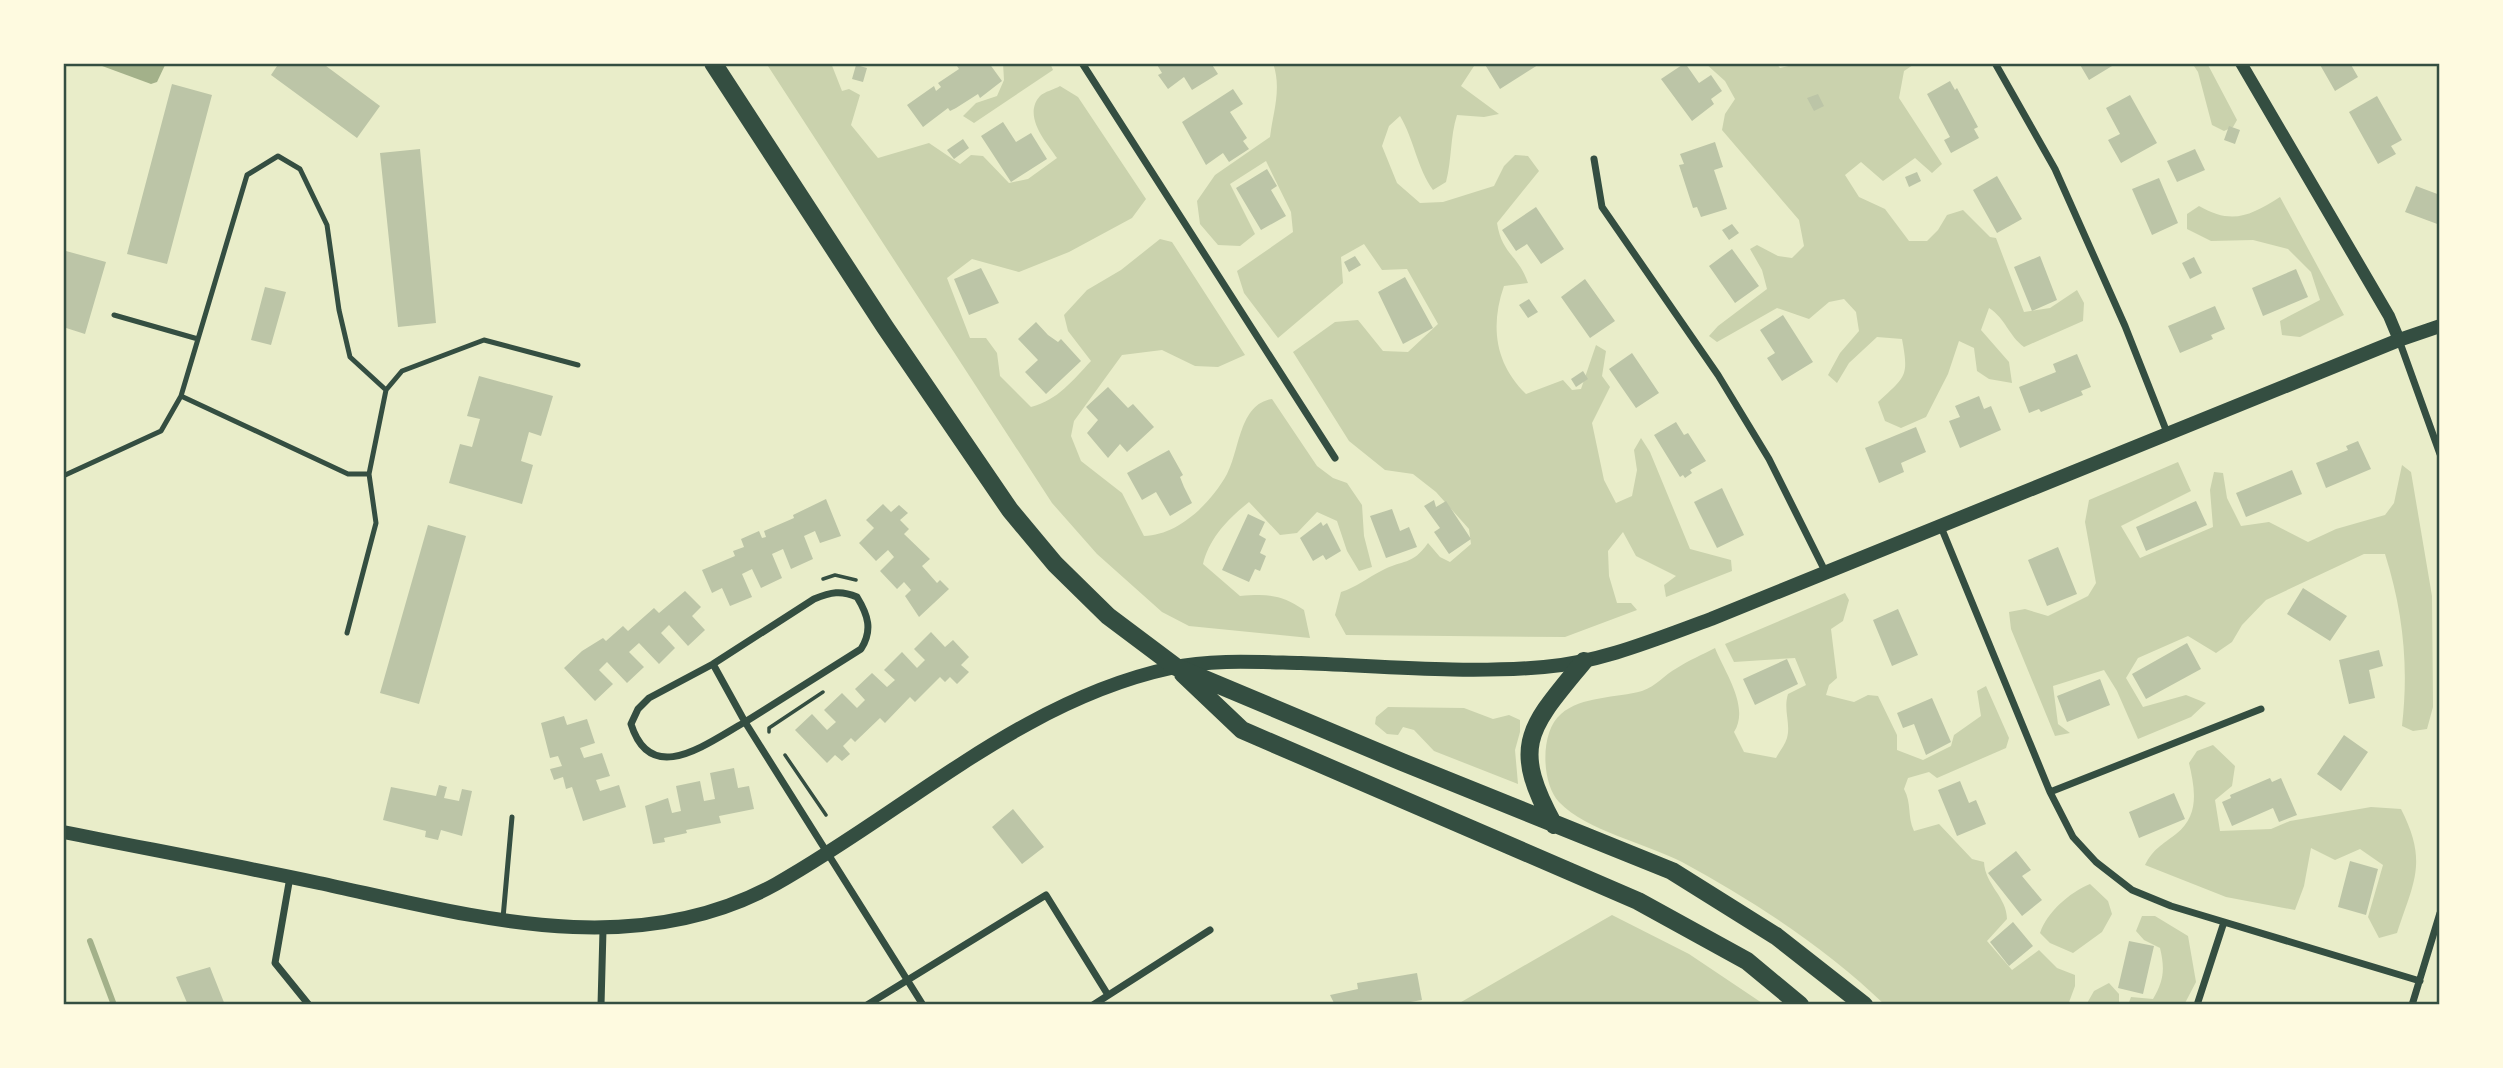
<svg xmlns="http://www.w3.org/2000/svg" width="2503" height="1068" viewBox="0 0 2503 1068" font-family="Lora,serif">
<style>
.green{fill:#cad2ad}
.water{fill:#a3b18a}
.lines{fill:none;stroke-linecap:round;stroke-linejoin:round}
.stream{stroke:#a3b18a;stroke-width:6}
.building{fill:#bcc5a7}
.path{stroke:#344e41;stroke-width:3.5}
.service{stroke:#344e41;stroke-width:5}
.minor{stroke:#344e41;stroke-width:7}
.tertiary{stroke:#344e41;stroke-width:12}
.secondary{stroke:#344e41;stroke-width:14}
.primary{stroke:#344e41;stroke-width:18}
.neatline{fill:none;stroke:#344e41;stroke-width:2.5}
</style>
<rect width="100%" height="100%" fill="#e9edc9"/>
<path class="green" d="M766,63h65l11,28 7,-2 11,6 -9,30 27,33 51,-15 31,21 11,-9 12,1 26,27 19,-4 29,-21c-10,-15 -35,-42 -17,-62 4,-4 15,-7 20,-10l18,11 68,102 -14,19 -63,34 -50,20 -47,-13 -25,19 23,60h16l11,15 3,23 31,31c27,-7 42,-27 60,-46l-23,-30 -4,-16 23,-25 34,-20 39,-31 12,3 73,113 -27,12 -23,-1 -33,-16 -40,5 -48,66 -3,15 10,25 41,32 22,43c35,-1 67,-33 83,-62 13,-24 12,-70 45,-75l45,67 16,12 14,5 15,22 2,31 8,31 -13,4 -12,-20 -10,-30 -20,-9 -20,21 -17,2 -31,-33c-20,16 -40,36 -46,62l37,32c27,-2 41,-2 64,14l6,28 -121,-12 -27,-14 -65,-58 -45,-51z
M1003,63h47l3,7 -79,53 -11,-7 13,-13 21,-7 7,-16z
M1273,63h203l-15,23 38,28 -15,3 -27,-2c-7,22 -5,44 -11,67l-13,8c-16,-22 -19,-51 -33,-74l-11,10 -7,20 15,37 23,20 23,-1 51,-16 10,-20 11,-11 13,1 11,15 -42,52c5,32 21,31 31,60l-24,3c-14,40 -9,78 22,108l37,-14 9,10 9,-1 15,-44 10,6 -4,25 8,11 -18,36 12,57 12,23 16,-7 5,-26 -3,-20 7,-12 9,14 40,97 41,11 1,11 -66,26 -2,-12 12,-9 -40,-20 -13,-24 -15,19 1,25 8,27h14l6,7 -72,27 -219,-2 -11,-20 6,-23c16,-5 26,-14 40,-21 22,-12 31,-5 47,-28l12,14 10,5 21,-18 -2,-15 -33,-37 -23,-18 -28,-4 -36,-29 -56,-89 42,-30 23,-2 25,31 25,1 30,-28 -31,-55 -25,1 -18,-26 -23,13 2,26 -65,55 -34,-45 -7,-22 56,-39 -2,-20 -25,-51 -36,23 25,50 -15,12 -22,-1 -18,-21 -3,-23 18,-26 55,-38c3,-25 12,-48 3,-74z
M1705,63h71l4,5 21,-5h115l-12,8 -5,27 43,66 -10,9 -17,-15 -32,23 -22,-19 -16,13 14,22 26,12 24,32h18l11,-11 9,-15 16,-5 27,27 6,1 28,74 26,-4 27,-18 7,13 -1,18 -59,26c-16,-12 -18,-28 -35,-39l-8,22 28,32 3,21 -23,-4 -12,-8 -3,-23 -15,-7 -11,33 -22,43 -25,11 -16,-7 -7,-19c28,-26 31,-25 24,-63l-25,-2 -28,26 -12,20 -9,-8 12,-22 19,-22 -3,-19 -12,-13 -15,3 -20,17 -32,-11 -60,34 -8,-6 9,-10 49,-37 -5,-19 -12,-21 7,-4 21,11 14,2 12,-12 -5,-26 -77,-90 3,-16 10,-15 -10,-18z
M2192,63h15l30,57 -4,7 -9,4 -12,-6 -14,-53z
M2280,197l64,118 -44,22 -18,-2 -2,-14 40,-21 -9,-28 -23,-23 -35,-9 -42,1 -24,-12v-15l12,-8c33,19 51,10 81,-9z
M2178,462l13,29 -70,35 19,32 73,-31 -3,-37 4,-18 9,1 4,25 14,28 28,-4 39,20 28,-13 49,-14 9,-12 8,-38 9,7 21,124 1,111 -6,22 -14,2 -11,-5c7,-60 1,-115 -17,-172h-21l-98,46 -24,25 -10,17 -16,11 -28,-17 -50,22 -12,20 17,29 43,-12 20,8 -15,14 -53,22 -21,-48 -13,-21 -51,16 5,38 12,9 -15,3 -44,-107 -2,-17 16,-3 23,7 40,-20 8,-13 -11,-61 4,-22z
M1845,593l4,7 -6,21 -12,8 6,49 -8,7 -3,10 28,7 14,-7 10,1 19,39v15l26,10 28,-14 3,-11 27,-19 -4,-25 9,-5 23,52 -3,10 -69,30 -8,-6 -21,6 -4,11c8,15 3,27 10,42l25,-7 33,35 12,3c1,23 23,35 23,57l-20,22 25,29 27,-20 18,18 18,7v11l-7,19h-183c-59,-57 -131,-104 -203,-143 -37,-19 -95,-31 -123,-60 -18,-19 -19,-71 2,-88 20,-18 56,-16 81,-23 15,-5 22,-16 35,-23 12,-8 25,-13 38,-20 10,25 35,59 19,84l10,20 32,6c3,-6 9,-13 11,-20 4,-15 -4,-28 1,-44l18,-9 -11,-27 -61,4 -9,-18z
M1388,707l76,1 29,11 16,-4 11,5v12l-5,18 3,34 -84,-33 -20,-21 -11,-3 -5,8 -11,-1 -12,-10 1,-7z
M2213,745l22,21 -3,20 -17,14 5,31 51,-2 19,-8 81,-14 30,2c27,53 13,72 -4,124l-18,5 -11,-21 15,-52 -23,-16 -25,11 -24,-12 -7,38 -9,24 -69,-13 -81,-32c8,-16 17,-20 31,-31 24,-19 19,-45 13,-71l8,-12z
M2090,884l18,17 4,13 -10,18 -29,21 -23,-10 -10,-10c7,-21 29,-40 50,-49z
M1612,915l77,39 76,51h-309z
M2142,916h13l33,20 8,46 -12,23h-56l3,-8 22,2c11,-19 12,-30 7,-51l-16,-8 -8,-9z
M2109,983l10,11v11h-33l8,-14z"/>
<path class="water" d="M94,63h72l-9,19 -6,2z"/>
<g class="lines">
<path class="stream" d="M90,941l24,64"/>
</g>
<path class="building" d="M279,63h43l58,43 -23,32 -86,-63z
M955,63h34l13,18 -22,17 -2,-4 -22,14 -6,3 -2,-3 -25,19 -16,-22 27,-19 2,5 5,-4 -3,-4 21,-14z
M1156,63h55l7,11 -26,16 -8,-13 -16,12 -10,-14 4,-2z
M1484,63h57l-41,26z
M1685,63l14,20 12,-8 11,16 -11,8 3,5 -22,17 -31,-42z
M2079,63h38l-28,17z
M2319,63h31l8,14 -23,14z
M856,65l11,3 -4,14 -11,-3z
M1950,81l5,9 2,-2 21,39 -4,2 5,9 -28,15 -7,-13 6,-3 -23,-43z
M172,84l40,11 -45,169 -40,-10z
M1233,89l10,15 -13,8 17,26 -4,3 6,8 -20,13 -6,-9 -17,12 -24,-43z
M1818,94l6,12 -10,5 -7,-13z
M2130,95l27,48 -36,20 -13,-23 12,-6 -14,-26z
M2377,96l25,44 -11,6 5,8 -18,10 -29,-52z
M1003,122l13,20 15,-9 16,26 -36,23 -30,-46z
M2229,126l11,4 -5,14 -11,-4z
M963,139l6,9 -15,11 -7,-9z
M1715,142l8,25 -9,3 13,39 -26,8 -4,-10 -4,1 -14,-43 5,-1 -4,-10z
M420,149l16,174 -38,4 -18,-174z
M2195,149l10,21 -28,12 -10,-21z
M1267,169l10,17 -6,4 15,26 -25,14 -25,-42z
M1917,172l4,9 -12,6 -4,-10z
M1997,176l25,43 -25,14 -24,-43z
M2159,178l19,45 -26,12 -20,-46z
M2416,186l24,9v30l-35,-13z
M1536,207l28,42 -23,15 -14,-20 -11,7 -14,-21z
M1732,224l7,9 -10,7 -7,-10z
M1732,249l27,37 -24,17 -26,-37z
M66,251l40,11 -21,72 -22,-7v-65z
M1355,256l6,9 -12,7 -5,-10z
M2040,256l17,44 -25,11 -18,-44z
M2194,257l8,16 -12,6 -8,-16z
M981,268l18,35 -30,12 -15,-36z
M2296,269l12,28 -45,19 -11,-28z
M1405,277l28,51 -30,16 -25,-52z
M1585,279l30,42 -25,17 -29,-41z
M265,287l21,5 -15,53 -20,-5z
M1529,299l9,13 -10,6 -9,-13z
M2215,306l10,23 -14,6 2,4 -33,14 -12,-27z
M1783,315l30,47 -31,19 -15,-23 8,-5 -15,-23z
M1036,322l12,13 10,7 3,-3 20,22 -35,33 -21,-22 13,-12 -20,-21z
M1632,353l27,40 -23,15 -27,-39z
M2077,354l14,33 -10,4 2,4 -42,17 -2,-3 -10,4 -10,-26 37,-15 -3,-8z
M1583,371l5,8 -12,8 -5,-8z
M479,376l74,20 -12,40 -12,-4 -8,29 12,4 -11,39 -73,-21 11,-39 12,3 8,-28 -13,-3z
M1108,387l20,21 5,-4 21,23 -27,25 -7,-8 -12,14 -21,-25 11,-13 -12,-13z
M1979,396l5,13 7,-3 10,24 -41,18 -11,-27 11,-4 -5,-11z
M1676,422l8,13 4,-2 18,28 -16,9 2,3 -7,5 -2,-3 -3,2 -26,-42z
M1916,427l10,25 -25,11 3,9 -25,11 -14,-35z
M2358,441l13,28 -45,19 -10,-25 32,-13 -2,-4z
M1169,450l14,25 -3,2 4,10 8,16 -22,13 -14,-24 -14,8 -15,-27z
M2292,470l10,24 -56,23 -10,-24z
M1722,488l22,47 -27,13 -23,-46z
M826,499l15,37 -21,7 -5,-12 -11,5 9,23 -22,10 -8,-20 -11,5 10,24 -21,10 -9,-19 -10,5 10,23 -22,9 -8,-18 -10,5 -10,-23 33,-14 -2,-5 11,-4 -3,-8 18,-8 3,7 4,-1 -2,-6 30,-13 -1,-3z
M1434,500l2,7 10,-6 25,38 -22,15 -15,-22 6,-4 -16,-22z
M2196,501l11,24 -61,26 -10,-24z
M883,504l8,8 8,-7 9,8 -8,7 9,9 -5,5 26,25 -8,7 15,17 3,-3 9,9 -30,28 -14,-21 6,-6 -7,-8 -7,7 -17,-18 14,-14 -6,-7 -12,11 -17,-18 15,-15 -8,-8z
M1392,509l8,22 9,-4 8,20 -31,11 -16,-42z
M1248,514l17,8 -6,13 7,4 -6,14 6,3 -6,15 -5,-2 -6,13 -27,-12z
M1321,522l2,4 4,-3 14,28 -15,9 -3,-5 -10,6 -13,-23z
M428,525l38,11 -47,168 -39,-11z
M2058,547l19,47 -30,12 -19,-46z
M2303,588l44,28 -17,25 -43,-27z
M685,591l16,16 -9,9 13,14 -17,16 -19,-21 -8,8 14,15 -16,16 -20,-21 -10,9 15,15 -17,16 -20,-21 -8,8 14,14 -18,17 -31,-33 18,-17 21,-13 3,3 17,-15 5,5 26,-23 5,5z
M1898,609l20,46 -26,11 -19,-46z
M931,632l14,15 8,-7 16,17 -8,8 8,7 -12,12 -7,-7 -5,5 -5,-5 -25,25 -5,-5 -25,26 -5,-5 -25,24 -4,-4 -8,8 7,8 -8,7 -7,-6 -8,8 -32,-33 17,-16 15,16 9,-8 -12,-12 18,-17 15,15 8,-8 -10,-11 17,-16 15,14 8,-7 -11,-10 18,-18 15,16 8,-8 -11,-11z
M2187,643l14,26 -55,30 -14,-25z
M2379,650l4,16 -14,4 6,28 -26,6 -10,-44z
M1787,659l11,25 -43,21 -12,-26z
M2100,679l10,26 -43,17 -10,-26z
M1932,698l19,44 -25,13 -12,-31 -11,4 -6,-15z
M564,716l3,9 20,-6 8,24 -15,5 4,10 18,-5 8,23 -14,4 4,11 19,-6 7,22 -43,14 -11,-34 -6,2 -3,-12 -9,3 -4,-11 12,-3 -4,-10 -8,2 -9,-35z
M2344,735l24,17 -27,39 -24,-17z
M734,768l4,20 11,-2 5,23 -35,7 2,7 -35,7 1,3 -23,5 1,4 -12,2 -8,-38 23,-8 4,15 9,-2 -5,-25 24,-5 4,20 11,-2 -5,-26z
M2270,778l2,4 9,-4 16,37 -18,7 -6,-14 -41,18 -10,-24 9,-4 -1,-3z
M1960,781l9,22 7,-3 10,24 -29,12 -19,-46z
M439,785l8,2 -3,11 15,3 3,-12 10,2 -10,45 -21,-6 -3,10 -13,-3 1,-6 -43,-11 8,-33 45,9z
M2174,793l11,26 -46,19 -10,-26z
M1013,809l31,38 -22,17 -30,-37z
M2016,851l15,19 -9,6 20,24 -20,16 -34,-43z
M2350,861l28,8 -12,46 -28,-8z
M2013,922l20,24 -24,20 -19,-24z
M2129,941l25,5 -11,48 -25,-6z
M210,967l15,38h-37l-12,-28z
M1417,973l5,27 -29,5h-58l-5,-10 28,-6 -1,-6z"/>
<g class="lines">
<path class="path" d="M823,579l12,-4 21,5
M769,732v-4l54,-36
M785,755l41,60"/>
<path class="service" d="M114,315l84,24
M386,390l16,-19 82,-31 94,25
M63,476l98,-45 20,-35 66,-221 31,-19 22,13 27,56 12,85 11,47 36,33 -17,84h-21l-167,-78
M347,633l29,-110 -7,-49
M503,918l9,-101"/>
<path class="minor" d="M1082,63l253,395
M1995,63l60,106 70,157 43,109
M1594,159l8,48 116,168 51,84 57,114
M2399,340l41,114
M1941,527l109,265 23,45 23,25 36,28 39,16 249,75
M713,664l32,58 116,-73c12,-19 7,-34 -4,-52 -16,-7 -26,-5 -43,2l-101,65 -64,34 -11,11 -7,15c20,64 76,19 114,-2l178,283
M2050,792l211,-83
M290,877l-15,86 34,42
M601,1005l2,-75
M867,1005l179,-110 62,100
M1093,1005l117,-75
M2197,1005l27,-83
M2412,1005l28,-92"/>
<path class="tertiary" d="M2241,63l148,253 10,24"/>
<path class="secondary" d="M63,832c85,17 171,33 256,51 150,32 313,81 457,1 130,-73 246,-184 395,-216 41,-9 87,-6 130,-5 80,3 163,11 243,4 58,-5 112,-28 167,-48l688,-279 41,-14"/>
<path class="primary" d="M713,63l172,264 125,183 45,54 53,52 68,51 226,95 270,109 104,65 88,69
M1183,674l59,56 396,171 109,60 53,44
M1554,825c-45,-81 -24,-98 30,-164"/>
</g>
<rect width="2503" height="1068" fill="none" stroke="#fefae0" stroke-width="130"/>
<rect x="65" y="65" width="2373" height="938" class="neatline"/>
</svg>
